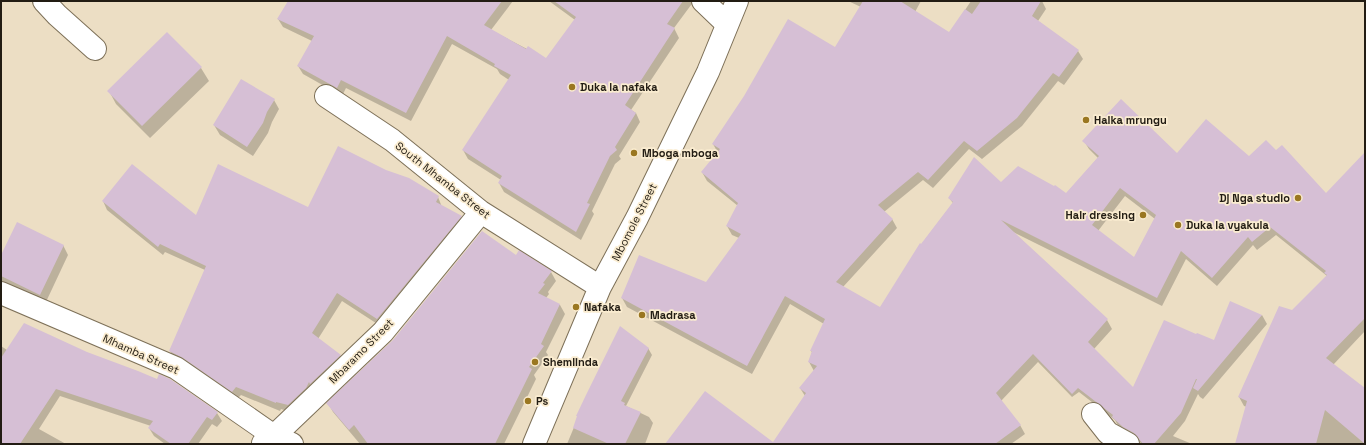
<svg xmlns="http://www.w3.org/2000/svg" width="1366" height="445" viewBox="0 0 1366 445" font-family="'Space Grotesk',sans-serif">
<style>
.shadow{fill:#0003;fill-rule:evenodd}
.building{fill:#d6bfd5;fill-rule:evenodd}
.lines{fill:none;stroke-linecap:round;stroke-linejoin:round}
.street-casing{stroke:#7d7058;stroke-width:24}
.street{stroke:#fff;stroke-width:22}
.poi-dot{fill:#9a7721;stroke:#faecd0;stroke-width:1.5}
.labels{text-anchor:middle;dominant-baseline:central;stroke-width:3.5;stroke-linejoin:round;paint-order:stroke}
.poi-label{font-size:11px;font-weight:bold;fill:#221c13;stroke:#faecd0;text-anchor:start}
.street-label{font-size:11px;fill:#221c13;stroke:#faecd0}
</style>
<rect width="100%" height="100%" fill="#ecdec4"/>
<path class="shadow" d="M289,1h224l-22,29 55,29 29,-39 -26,-19h145l-20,27 5,10 -48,72 5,3 4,9 -21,34 2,3 -6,5 -23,47 2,3 -13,26 -77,-48 -5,-9 2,-3 -33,-21 -5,-9 46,-70 -9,-6 -3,-5 -45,-25 -41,77 -65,-33 -4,8 -39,-22 -5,-8 14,-25 -29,-14 -5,-8z
M848,1h73l-6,11 34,22 22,-33h71l4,8 -8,12 40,30 5,8 -19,26 -6,-4 -36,45 -40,33 -13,-10 -36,39 -10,-8 -39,32 8,7 5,9 -54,59 37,21 41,-63 32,-42 -4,-5 52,-15 65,11 32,-36 -9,-9 -5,-8 93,13 72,3 77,37 39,-36v173l-32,34 32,25v54h-129l11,-37 -3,-1 -5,-9 54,-85 34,-36 -51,-41 -19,15 -4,-5 -36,41 -31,-27 -24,47 -149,-74 94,88 5,9 -18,20 39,40 81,-48 48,-26 5,9 -64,75 -3,-2 -2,-3 -13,27 -12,15 19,8h-51l-1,-2 -11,-6 -11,-10 -3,-6 -36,-28 -7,5 -34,-35 -37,39 19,24 5,9 -14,10h-334h96l32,-48 -5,-8 14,-17 -5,-9 3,-10 -1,-1 13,-27 -34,-20 -38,70 -125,-67 -5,-9 84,-14 33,-46 -7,-3 -5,-9 11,-20 -31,-25 -5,-9 16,-19 -5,-9 123,-96 25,-41zM1125,196l30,23 -21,40 -36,-28z
M167,34l34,34 8,13 -59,57 -34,-34 -7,-13z
M274,100l5,9 -7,13 -4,11 -15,23 -33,-21 -6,-10z
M438,197l4,10 19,10 5,8 -84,102 -40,-26 -24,38 22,16 5,9 -52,49 -12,-4 -1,2 -39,-16 -4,4 -62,-39 -5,-9 35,-81 -40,-18 -2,3 -56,-45 -4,-9 93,16 113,-8z
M63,245l5,10 -23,49 -44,-22v-25z
M517,256l34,16 5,9 -8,11 1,2 -3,4 14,7 5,9 -19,38 2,3 -14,20 2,4 -32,65h-144l-27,-32 -5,-9z
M1,346l6,4 210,63 5,8 -5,6 -5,-3 -14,20h-33l-11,-8 -5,-8 2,-2 -91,-30 -21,33 27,15h-65z
M648,348l4,7 -26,51 23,11 4,6 -8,21h-78l20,-48z"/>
<path class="building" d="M288,1h214l-18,24 42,24 2,-3 18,12 30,-41 -22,-16h129l-16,23 8,4 -50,77 11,8 -21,34 2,3 -7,6 -23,47 3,1 -14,28 -78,-49 4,-7 -40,-26 49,-75 -17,-9 1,-2 -48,-28 -41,77 -65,-33 -4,8 -40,-22 17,-30 -37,-17z
M863,1h37l49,31 16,-23 7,5 9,-13h60l-9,15 47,34 -20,27 -6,-4 -36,45 -40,33 -13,-10 -36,39 -10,-8 -40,33 15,14 -57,63 44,25 40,-64 1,1 32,-42 -5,-4 26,-41 27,25 17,-16 36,20 1,-1 11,8 33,-37 -17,-15 39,-42 56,54 29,-34 43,37 17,-16 10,10 6,-5 44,48 39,-41v166l-39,40 39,30v56l-40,-34 -9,34h-81l12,-43 -9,-4 41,-91 13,4 35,-35 -3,-2 2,-2 -56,-44 -18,15 -4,-5 -36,41 -31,-27 -24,47 -156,-78 107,99 -20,23 45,45 31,-67 32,14 1,-1 17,7 16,-39 32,14 -64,76 -5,-3 4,-9h-1l-15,34 -27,31h-11l-9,-11 -11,-6 -11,-10 1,-2 -35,-27 -6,6 -39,-40 -37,39 25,32 -26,19h-330l40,-53 68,51 33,-49 -7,-5 18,-22 -9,-4 4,-11h-2l15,-32 -40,-23 -38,70 -126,-68 18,-43 67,27 35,-48 -15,-8 12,-23 -37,-31 19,-23 -8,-5 32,-48 44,-77 47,28zM1120,188l36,27 -22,42 -42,-32z
M167,32l35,35 -60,59 -35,-35z
M241,79l34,20 -8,13 -4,11 -16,24 -34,-22z
M338,146l48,24 23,8 30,18 -3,6 26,14 -85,103 -40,-26 -25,40 29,22 -31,29 -1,-2 -3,6 -18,17 -12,-3v1l-40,-16 -4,5 -49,-34 -14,-7 37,-85 -46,-22 -2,3 -56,-46 30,-37 64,51 22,-51 90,43z
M17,222l47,23 -24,50 -39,-19v-21z
M482,231l34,24 3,-5 33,21 -9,12 2,1 -7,9 22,11 -19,40 3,2 -15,21 3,2 -37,75h-127l-14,-19 -5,5 -23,-27 67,-63z
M24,323l63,29 51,19 19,8 2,-5 11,5 48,33 -6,8 -5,-3 -19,27h-17l-23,-16 5,-7 -97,-32 -36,55h-19v-86z
M620,326l29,22 -28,53 4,2 -1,2 17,7 -16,32h-16l-36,-16 4,-12h-1l10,-21z"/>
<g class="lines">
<g class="street-casing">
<path id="street" d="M44,1l13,14 38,34
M703,1l24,23
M326,96l66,44 89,72 119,75
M1,293l175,75 98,68 18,8
M1093,414l15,19 20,11
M263,443l11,-7 109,-104 98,-120
M534,444l66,-157 37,-69 71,-146 29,-71"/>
</g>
<use href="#street" class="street"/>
</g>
<g class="poi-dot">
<circle cx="572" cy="87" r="4"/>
<circle cx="1086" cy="120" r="4"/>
<circle cx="634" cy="153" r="4"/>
<circle cx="1298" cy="198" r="4"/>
<circle cx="1143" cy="215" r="4"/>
<circle cx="1178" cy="225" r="4"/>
<circle cx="576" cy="307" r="4"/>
<circle cx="642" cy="315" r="4"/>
<circle cx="535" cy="362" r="4"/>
<circle cx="528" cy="401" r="4"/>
</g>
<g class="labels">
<g class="poi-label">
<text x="580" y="87">Duka la nafaka</text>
<text x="1094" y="120">Haika mrungu</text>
<text x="642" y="153">Mboga mboga</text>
<text x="1290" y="198" text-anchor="end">Dj Nga studio</text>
<text x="1135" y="215" text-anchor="end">Hair dressing</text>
<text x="1186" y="225">Duka la vyakula</text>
<text x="584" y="307">Nafaka</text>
<text x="650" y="315">Madrasa</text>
<text x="543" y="362">Shemlinda</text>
<text x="536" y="401">Ps</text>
</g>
<g class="street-label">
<text transform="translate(443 180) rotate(38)">South Mhamba Street</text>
<text transform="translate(634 222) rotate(-63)">Mbomole Street</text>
<text transform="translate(361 351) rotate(-45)">Mbaramo Street</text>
<text transform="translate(141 354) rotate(24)">Mhamba Street</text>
</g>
</g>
<rect width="1366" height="445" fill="none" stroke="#221c13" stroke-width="4"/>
</svg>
